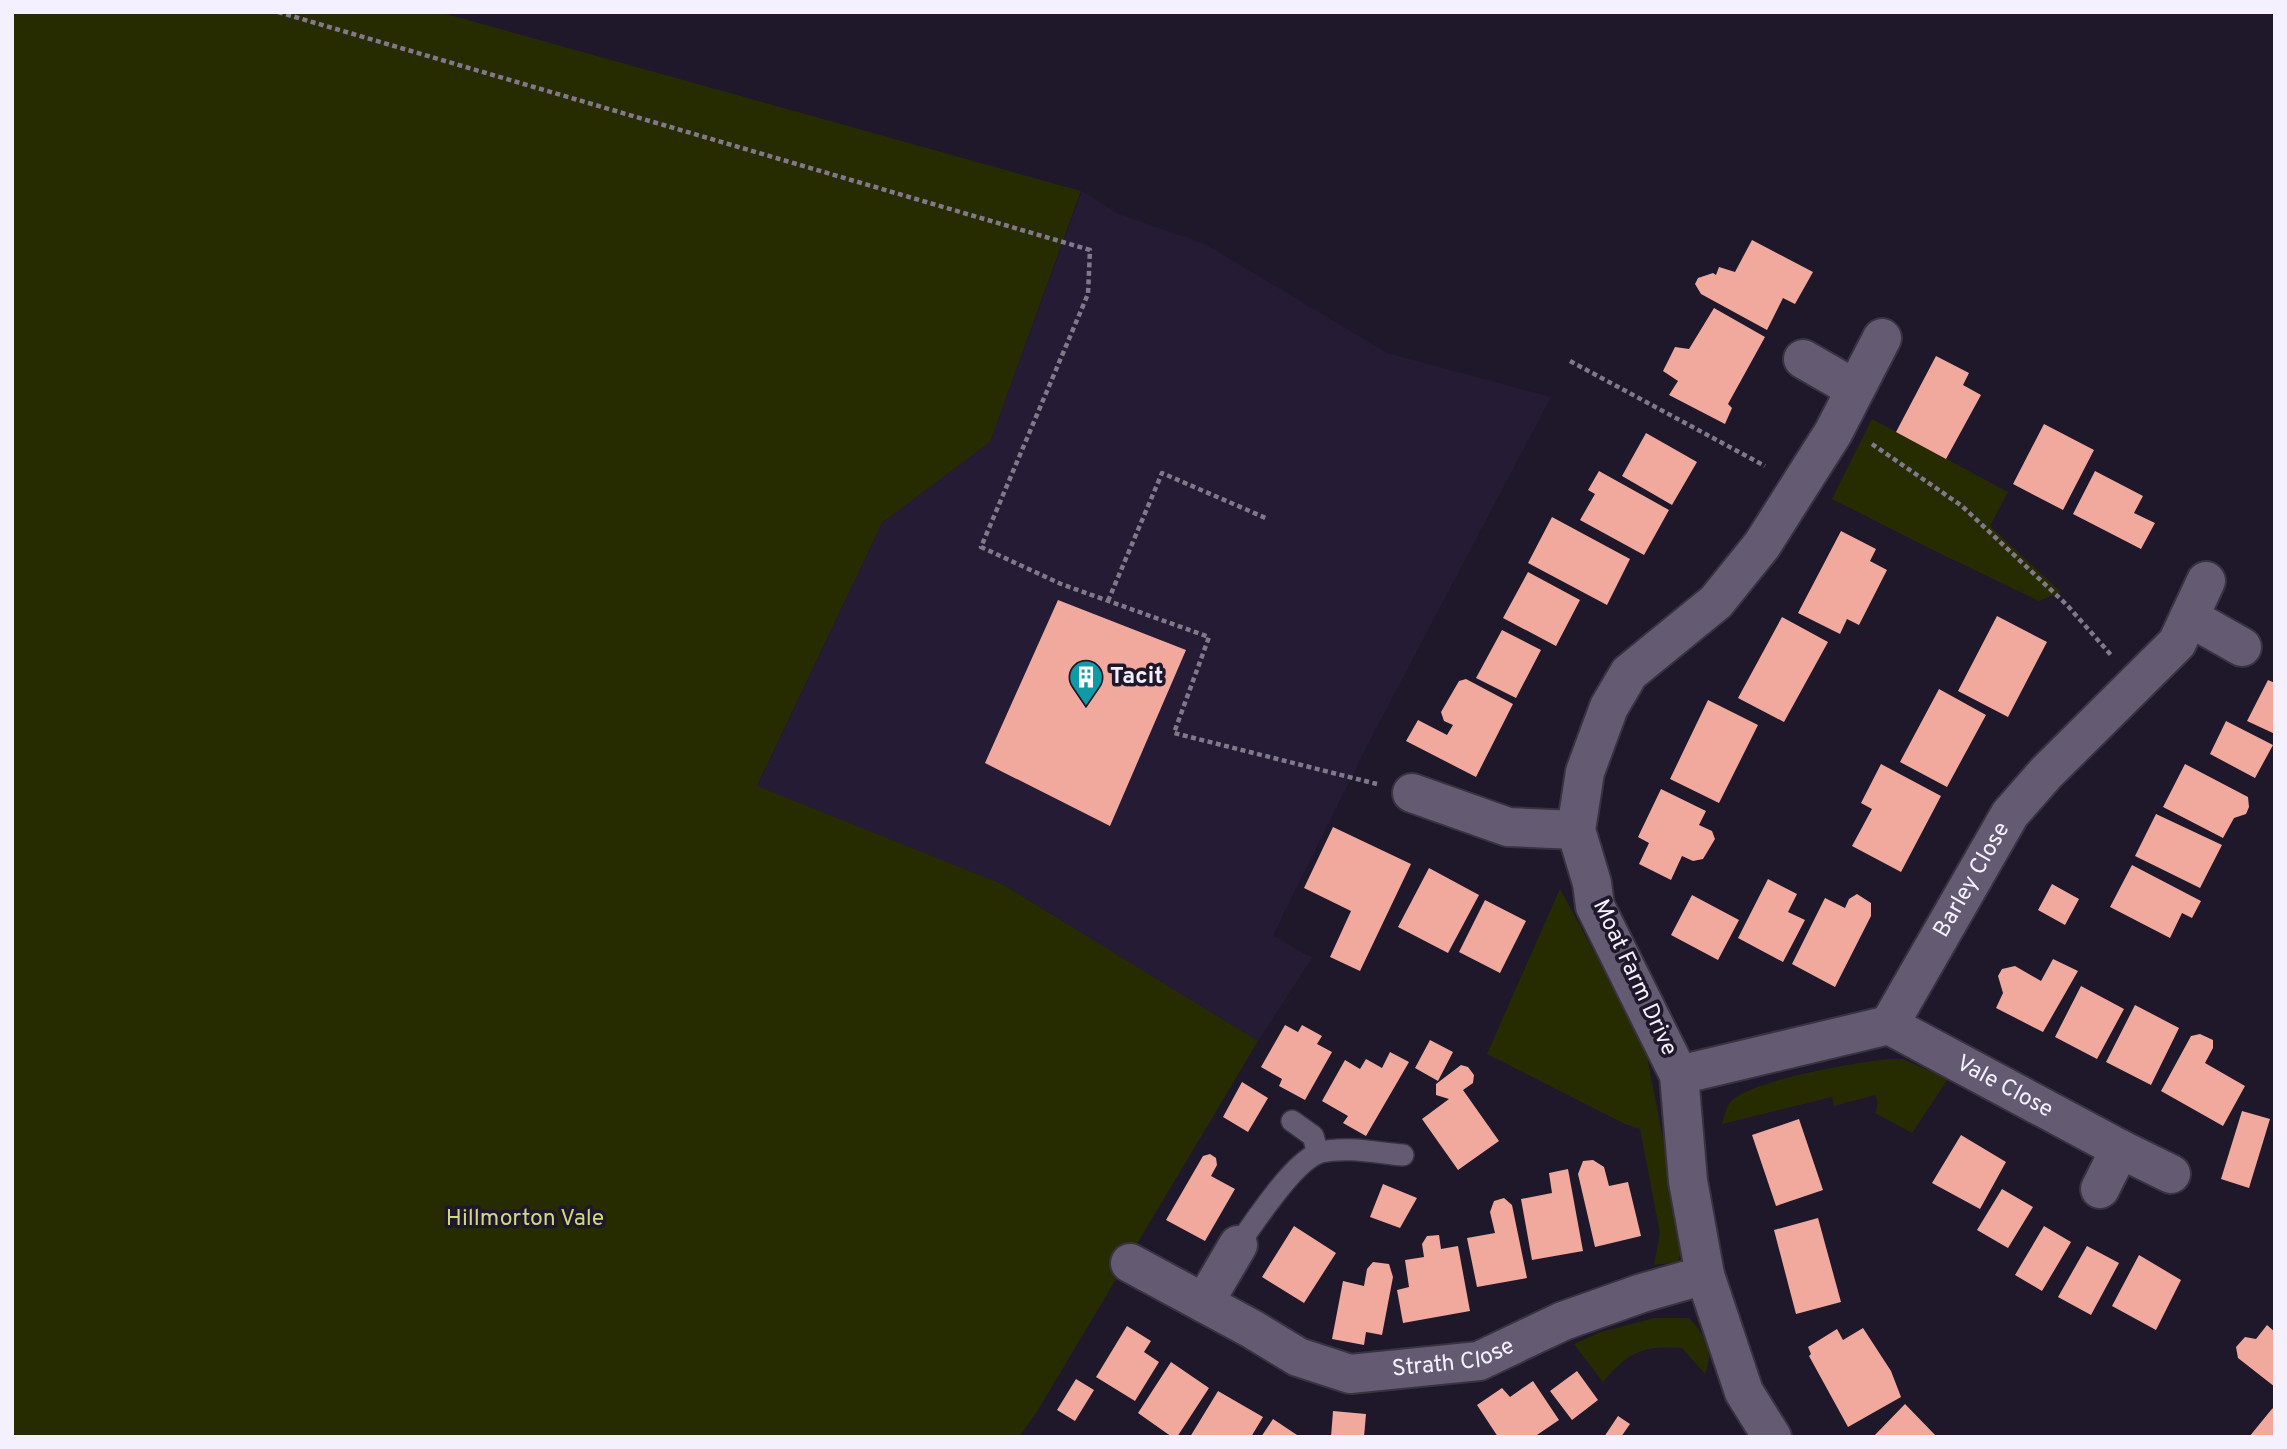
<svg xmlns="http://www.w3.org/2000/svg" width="2287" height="1449" viewBox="0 0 2287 1449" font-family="Overpass,sans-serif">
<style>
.built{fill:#261b35}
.green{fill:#272c00}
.building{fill:#f1a99e}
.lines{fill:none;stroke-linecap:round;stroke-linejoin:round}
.lane-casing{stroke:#383241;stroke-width:24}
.street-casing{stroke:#383241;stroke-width:42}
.path{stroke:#80798a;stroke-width:4.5;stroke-dasharray:5 3.5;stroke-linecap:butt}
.lane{stroke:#645b72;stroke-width:21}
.street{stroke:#645b72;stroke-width:38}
.labels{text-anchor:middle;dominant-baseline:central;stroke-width:7;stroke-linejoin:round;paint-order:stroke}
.poi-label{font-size:23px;font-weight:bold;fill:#f5f0fe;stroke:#1f172a;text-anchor:start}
.street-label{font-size:23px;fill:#f5f0fe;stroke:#1f172a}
.park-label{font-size:23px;fill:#ccdb80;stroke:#1f172a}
</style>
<rect width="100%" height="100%" fill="#1f172a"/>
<path class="built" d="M1082,191l37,23 86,30 182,109 164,44 -181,343 -97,195 39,23 -54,83 -256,-157 -245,-97 125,-264 108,-81z"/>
<path class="green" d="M12,12h427l642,179 -91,251 -108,81 -125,263 245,98 256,157 -220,369 -19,27h-1007z
M1872,419l136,73 -18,34 71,66 -22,9 -100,-48 -107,-54z
M1560,889l85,157 38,196 -5,20 -24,3 6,-32 -20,-104 -15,-5 -138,-70z
M1889,1059h14l45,20 -36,54 -37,-20 3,-10 -3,-8 -41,11 -2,-9 -110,27c2,-6 4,-15 7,-20 17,-24 130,-42 160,-45z
M1654,1318h35c17,18 25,32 16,56l-23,-26c-40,-2 -52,3 -79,34l-29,-38 24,-11z"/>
<path class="building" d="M1752,240l61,32 -18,32 -12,-6 -16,32 -66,-36 -6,-10 3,-6 15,-5 3,2 3,-8 16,5z
M1714,308l51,29 -37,67 4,4 -7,16 -56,-29 9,-14 -15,-10 12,-24 14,2z
M1936,356l33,17 -6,12 18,10 -35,64 -50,-27z
M2044,424l50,26 -31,60 -50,-26z
M1646,433l51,29 -25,43 -50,-29z
M1599,471l70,39 -25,45 -64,-35 15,-26 -7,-4z
M2095,471l48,25 -9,17 21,10 -14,26 -68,-35z
M1552,517l78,42 -23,46 -79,-42z
M1841,531l35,18 -6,12 17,9 -28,55 -12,-6 -7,15 -42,-21z
M1528,572l52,28 -24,46 -53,-28z
M1058,600l128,50 -76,176 -125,-63z
M1997,616l50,26 -39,75 -50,-26z
M1782,617l46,25 -44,80 -46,-24z
M1502,630l39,20 -25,48 -40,-20z
M1466,679l47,25 -37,73 -70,-36 12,-21 29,15 6,-10 -9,-4 -3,-9 18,-31z
M2268,680l7,3v51l-28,-13z
M1939,689l47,26 -39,72 -47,-25z
M1708,700l50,25 -39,78 -49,-24z
M2226,721l47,24 -18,33 -45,-24z
M1881,764l60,32 -40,76 -49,-26 20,-37 -11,-6z
M2185,764l63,33 1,10 -3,7 -12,4 -11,20 -60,-31z
M1661,789l45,22 -7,14 13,6 3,8 -12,20 -10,2 -11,-5 -11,24 -32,-16 10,-21 -11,-6z
M2156,814l66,31 -22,43 -65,-32z
M1333,827l78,37 -51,107 -30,-14 21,-46 -47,-23z
M2132,865l69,36 -9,17 -10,-5 -12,25 -60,-31z
M1429,868l50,27 -31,58 -50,-26z
M1768,879l29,15 -9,18 17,8 -22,42 -45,-24z
M2052,884l27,15 -14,26 -27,-15z
M1857,894l14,9v13l-36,71 -43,-23 33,-66 20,10 4,-9z
M1692,895l47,25 -21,40 -47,-25z
M1485,900l41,21 -26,52 -41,-21z
M2053,959l25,12 -35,61 -47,-24 7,-15 -5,-17 4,-7 13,-3 26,15z
M2081,986l43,23 -27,50 -42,-22z
M2135,1005l44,23 -28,57 -45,-23z
M1285,1025l13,7 4,-7 20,11 -5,8 15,8 -27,48 -26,-14 3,-7 -21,-12z
M2200,1034l13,6v8l-8,15 40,23 -22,40 -62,-35 30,-55z
M1430,1040l23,12 -15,29 -23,-13z
M1390,1052l19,10 -43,74 -23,-13 5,-7 -26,-15 23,-41 15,9 6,-10 16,9z
M1461,1065l7,2 6,8 -1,8 -10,7 36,51 -41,29 -36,-51 27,-20 -13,-4v-11z
M1242,1082l26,16 -20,34 -25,-15z
M2242,1111l28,8 -21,69 -28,-9z
M1799,1119l24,71 -47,16 -24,-71z
M1961,1135l45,27 -26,47 -48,-26z
M1210,1154l6,4 1,7 -6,11 24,13 -30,52 -39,-21 37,-64z
M1593,1160l11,7 5,19 19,-4 13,54 -46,11 -17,-73 5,-13z
M1568,1169l15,82 -51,9 -11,-61 31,-6 -3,-20z
M1383,1184l34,14 -17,30 -30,-11z
M2002,1189l31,18 -25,41 -31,-18z
M1504,1198l8,7 15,73 -50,9 -10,-49 28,-5 -5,-21 4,-11z
M1818,1218l23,84 -45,12 -22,-84z
M1294,1226l42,27 -32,50 -42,-26z
M2044,1226l27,16 -29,49 -27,-16z
M1439,1235l2,14 17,-3 12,65 -67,12 -6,-33 12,-3 -4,-27 19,-3 -2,-13 5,-8z
M2087,1246l32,17 -28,52 -33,-18z
M2139,1255l42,25 -25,50 -44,-24z
M1373,1262l16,2 4,13 -11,58 -16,-3 -2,13 -32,-6 11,-58 21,5 3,-17z
M2267,1325l8,7v55l-37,-29 -2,-11 9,-10 11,2z
M1127,1326l24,15 -7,11 15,10 -24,39 -39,-24z
M1863,1328l28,43 10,26 -53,30 -39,-71 2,-2 -3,-7 29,-18 6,11z
M1171,1362l38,26 -32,49h-5l-34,-24z
M1577,1371l21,29 -26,20 -22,-29z
M1076,1379l18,11 -19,31 -18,-11z
M1533,1381l26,39 -25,17h-36l-21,-32 25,-17 8,9z
M1218,1391l45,26 -12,20h-61z
M1905,1404l32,33h-64z
M2275,1406v31h-26l22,-27z
M1333,1411l33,3 -2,23h-33z
M1618,1416l12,8 -9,13h-17z
M1273,1419l27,18h-39z"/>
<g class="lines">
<g class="lane-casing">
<path id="lane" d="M1292,1121l21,15 5,17
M1238,1245c17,-23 56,-85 83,-93 25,-6 57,1 82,3"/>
</g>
<g class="street-casing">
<g id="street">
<path d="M1803,359l52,30"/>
<path d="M2189,617l53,30"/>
<path d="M1412,793l96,34 68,3"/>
<path id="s1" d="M1889,1025l231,124 51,25"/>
<path id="s2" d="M1679,1075l210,-50 121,-211 36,-41 131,-130 29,-62"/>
<path d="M2100,1189l20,-40"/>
<path id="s3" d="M1130,1263l122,66 46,28 52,17 129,-13 84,-40 79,-28 63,-18"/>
<path d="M1204,1303l34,-58"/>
<path d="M1772,1437l-28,-45 -39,-117 -17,-94 -9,-106 -84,-169 -3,-23 -16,-53 9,-58 24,-65 20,-34 87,-71 46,-57 71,-112 49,-95"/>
</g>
</g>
<path class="path" d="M278,12l812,238 -2,44 -107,253 80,37 148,53 -35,96 203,51
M1570,361l195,105
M1872,444l90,62 105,99 44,50
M1108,601l54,-128 106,46"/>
<use href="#lane" class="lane"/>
<use href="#street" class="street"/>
</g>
<defs>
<g id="building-pin" transform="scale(1.75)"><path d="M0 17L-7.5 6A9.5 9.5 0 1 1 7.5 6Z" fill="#0f9aa8" stroke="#1f172a"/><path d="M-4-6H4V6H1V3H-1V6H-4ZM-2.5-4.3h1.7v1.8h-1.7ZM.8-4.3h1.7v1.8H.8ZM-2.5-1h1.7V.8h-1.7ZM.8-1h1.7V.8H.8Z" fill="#fff"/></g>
</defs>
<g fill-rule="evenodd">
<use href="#building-pin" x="1086" y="677"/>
</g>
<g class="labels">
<g class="poi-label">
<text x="1110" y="677">Tacit</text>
</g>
<g class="street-label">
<text stroke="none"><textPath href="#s2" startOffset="383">Barley Close</textPath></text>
<text transform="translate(1634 978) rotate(65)">Moat Farm Drive</text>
<text stroke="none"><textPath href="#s1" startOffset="131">Vale Close</textPath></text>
<text stroke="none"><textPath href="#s3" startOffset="352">Strath Close</textPath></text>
</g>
<g class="park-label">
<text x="525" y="1219">Hillmorton Vale</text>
</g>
</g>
<rect width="2287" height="1449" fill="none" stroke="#f5f0fe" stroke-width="28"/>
</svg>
